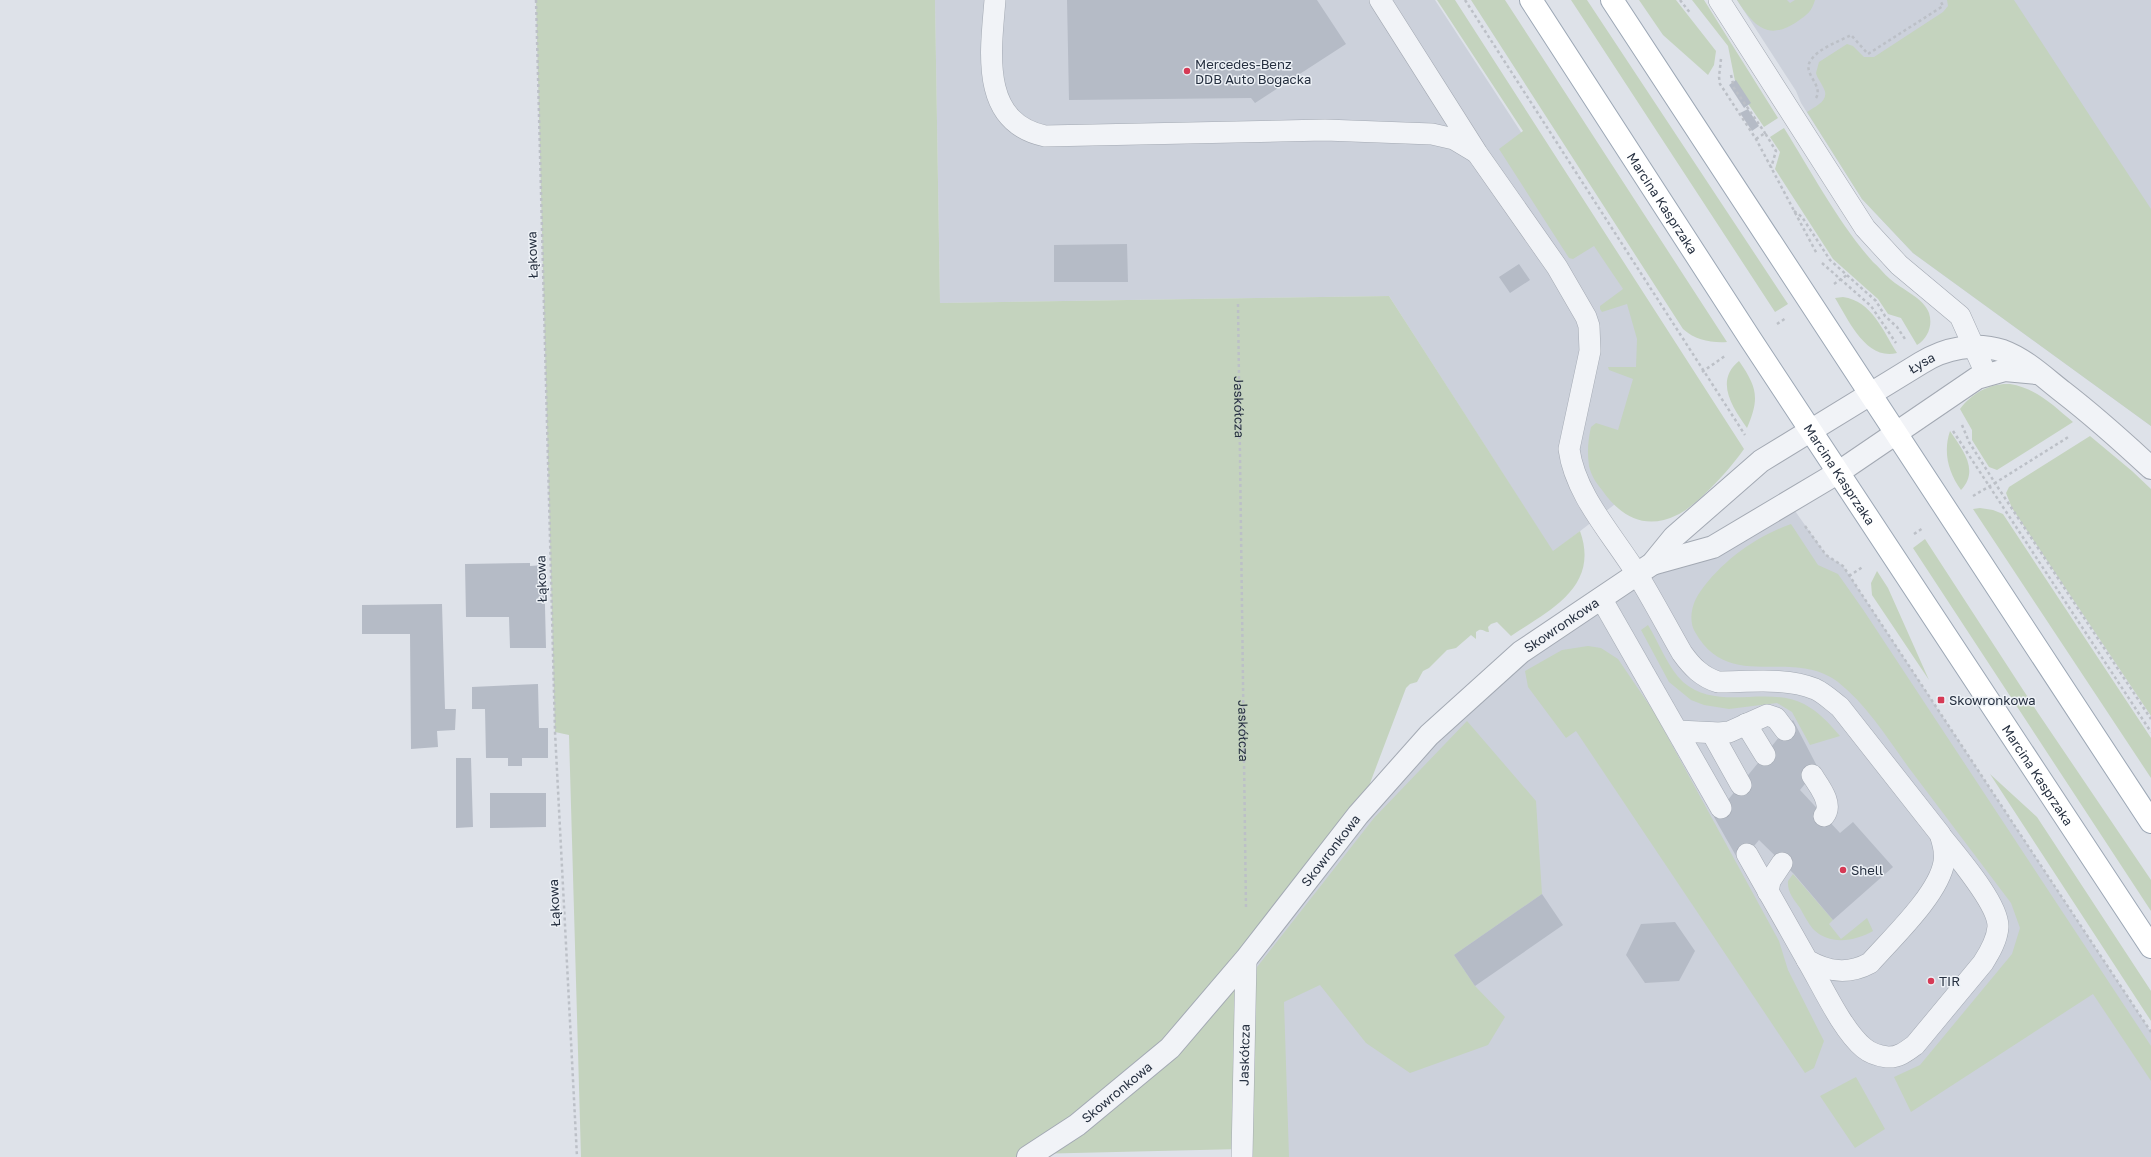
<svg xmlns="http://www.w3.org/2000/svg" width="2151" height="1157" viewBox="0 0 2151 1157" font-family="'Golos Text',sans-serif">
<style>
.built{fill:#ccd1db}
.green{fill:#c4d3be}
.building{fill:#b5bbc6}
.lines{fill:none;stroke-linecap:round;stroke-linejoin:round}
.service-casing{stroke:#a3a9b3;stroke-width:22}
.minor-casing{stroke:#a3a9b3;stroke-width:24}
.primary-casing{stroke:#9ca7b5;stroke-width:24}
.path{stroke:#bcc0c7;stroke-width:2.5;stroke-dasharray:3 3;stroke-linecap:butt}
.service{stroke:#f1f3f7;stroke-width:21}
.minor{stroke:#f1f3f7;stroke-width:22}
.primary{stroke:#fff;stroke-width:22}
.poi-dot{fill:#d63a55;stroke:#edf1f6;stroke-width:1.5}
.labels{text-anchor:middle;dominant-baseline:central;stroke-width:3;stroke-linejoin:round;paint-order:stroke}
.poi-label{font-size:13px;fill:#263040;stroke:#edf1f6;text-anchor:start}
.street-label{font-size:13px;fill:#263040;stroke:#edf1f6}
</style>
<rect width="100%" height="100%" fill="#dee2e9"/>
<path class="built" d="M935,0h500l256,393 -15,64 -123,95 -164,-256 -449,7z
M1737,0h414v426l-238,-173 -51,-54 -61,-96 -5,-12z
M1788,501l38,54 17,11 308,466v125h-902l-3,-198 183,-224 223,-171z"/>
<path class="green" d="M536,0h399l5,303 449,-7 164,255 27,-20c20,56 -30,79 -69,105l-14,-14 -6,2 -3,3 1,5c-6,0 -7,-5 -13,0v7l-5,-4 -15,13 -9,2 -18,18 -6,3 -6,11 -7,2 -4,4 -48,127 -112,144v22l128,-163 93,-97 69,80 6,93 -88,61 21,31 30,31 -17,28 -78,28 -44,-30 -46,-58 -36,17 5,155h-46l-1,-8 -210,5 -4,3h-447l-12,-422 -14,-3z
M1437,0h18l289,449c-13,19 -47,57 -67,66 -32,16 -57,1 -75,-25 -6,-7 -11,-15 -13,-24 -2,-14 -1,-26 2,-39l5,-4 22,7 15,-51 -24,-9 -1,-3h28l1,-28 -10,-35 -25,8 -2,-3v-3l23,-17 -29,-43 -21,13 -4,-1 -70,-109 24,-18z
M1471,0h34l222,342c-16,1 -32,-2 -44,-13z
M1571,0h16l201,304 -13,8z
M1639,0h37l40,51 -2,14 -6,10 -45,-40z
M1692,0h12l74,118 -14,9 -28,-41 -8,-40z
M1737,0h50l3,3 5,-3h20c-3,11 -8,15 -17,21 -30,21 -44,5 -61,-21z
M1947,0h67l137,209v217l-238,-173 -51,-54 -55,-87c9,-6 24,-12 16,-25 -2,-5 -6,-9 -7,-14l3,-11 28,-18 6,2 11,11h10l69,-45 5,-6z
M1784,128c27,43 55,96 89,134 6,5 11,12 17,17 11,10 34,19 39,34 4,12 -1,25 -12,32l-16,-27 -13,-4 -10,-15 -45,-40 -58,-90 5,-17 -10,-15z
M1843,297c29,4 40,34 54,56 -31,8 -49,-34 -62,-55z
M1739,361c18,26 21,37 8,67 -14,-20 -33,-47 -8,-67z
M2010,384c26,4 44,22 63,38l-76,48 -8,-3 -17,-27v-10l-12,-21c12,-16 30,-26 50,-25z
M1950,431c12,18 30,39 11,59 -13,-18 -18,-38 -11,-59z
M2090,436l42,35 19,18v227l-139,-208 -6,-15 3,-6z
M1980,508l13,2 10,4 148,224v40l-178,-269z
M1791,524l27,41 20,9 26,37 287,435v35l-58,-87 -182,118 -17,-35 26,-12 92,-111 8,-26 -9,-25c-34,-45 -68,-90 -102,-135 -21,-29 -42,-63 -71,-86 -47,-35 -109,11 -143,-50 -7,-12 -3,-29 5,-40 22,-31 55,-55 91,-68z
M1925,539l113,174 113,167v31l-238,-363z
M1877,571l11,17 41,92 -57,-85 -1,-12z
M1648,625c11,18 20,43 35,57 34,30 84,3 121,22 15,8 25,19 36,32l-30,9 -18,-33 -15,-9 -48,6 -25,-4 -13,-5 -22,-18 -28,-52z
M1588,646l13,2 17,11 36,53 125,229 9,29 36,71 -10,27 -9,5 -229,-342 -10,7 -38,-51 -3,-16 37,-21z
M1990,774l47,43 114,174v30z
M1793,874l40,46 -4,4 12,15 26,-21 6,13c-18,10 -43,15 -60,-2 -5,-6 -9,-14 -13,-21 -6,-8 -13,-16 -12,-27z
M1856,1077l29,52 -30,19 -35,-52z"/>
<path class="building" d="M1067,0h250l29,44 -91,59 -4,-5 -182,2z
M1736,80l15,23 -7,5 -15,-23z
M1748,109l11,17 -7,5 -12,-18z
M1127,244l1,38h-74v-37z
M1519,264l11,16 -20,13 -11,-16z
M530,563v3l14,-1 2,83h-36l-1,-31h-43l-1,-53z
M442,604l3,105h11l-1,21 -18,1 1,16 -27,2 -1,-115h-48v-29z
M538,684l1,44h9v30h-26v8h-14v-8h-22l-1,-49h-13v-22z
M1793,720l25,48 -18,22 40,43 13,-11 40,45 -60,53 -39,-46 -35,-34 -19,23 -26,-46z
M456,758h15l2,69 -17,1z
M490,793h56v34l-56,1z
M1542,894l21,31 -88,61 -21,-31z
M1675,922l20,29 -16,30 -34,2 -19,-28 15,-31z"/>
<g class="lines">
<g class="service-casing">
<g id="service">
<path d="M995,0c-4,50 -16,122 50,136l280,-6 107,4 22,5 20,12"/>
<path d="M1380,0l97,153 80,114 29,50 3,9 1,25 -21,98c6,46 44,86 68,125 16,26 30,53 45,79 10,14 20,24 36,29 31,0 68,-5 97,7 9,4 17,12 25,18l100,127c3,9 6,18 4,28 -5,32 -52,76 -74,101 -22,12 -42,9 -63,-3l-60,-106"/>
<path d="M1719,0l146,228 34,37 61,51 26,58"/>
<path d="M1601,598l120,210"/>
<path d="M1746,724l19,31"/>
<path d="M1678,731l41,2 10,-1 38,-17 9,3 9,12"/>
<path d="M1712,733l29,52"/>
<path d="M1812,775c7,11 22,29 12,41"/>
<path d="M1768,892l2,-11 12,-18"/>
<path d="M1807,960c15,25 35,70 57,88 6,5 16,8 23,9 11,1 20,-6 28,-12l68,-82c7,-11 14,-23 15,-36 1,-23 -42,-72 -57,-91"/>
<path id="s2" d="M1242,1157l4,-198"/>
</g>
</g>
<g class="minor-casing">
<g id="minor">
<path d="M1652,564l61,-17 126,-75 138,-94 28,-8 31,3"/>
<path id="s3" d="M1028,1157l49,-32 93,-77 76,-89 112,-144 71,-80 92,-83 131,-88 22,-27 87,-76 160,-98c24,-15 54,-21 82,-12 22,8 42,27 60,41 31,24 60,50 88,76"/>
</g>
</g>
<g class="primary-casing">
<g id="primary">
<path id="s4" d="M1531,0l220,340 400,607"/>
<path d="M1612,0l539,822"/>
</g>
</g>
<g class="path">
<path d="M536,0l19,732 22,425"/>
<path d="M1465,0l280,435"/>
<path d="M1680,0l11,14"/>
<path d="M1721,59l-2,18 1,7 36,55 61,115"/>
<path d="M1731,75l3,13 31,45 2,-1"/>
<path d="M1816,98c8,-13 -15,-25 -5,-38 8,-12 27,-18 40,-25l17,19 75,-48 -3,-6"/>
<path d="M1756,139l9,-6 11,18 -5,17"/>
<path d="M1794,211l8,6 28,43 46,41 9,15 12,11 8,12"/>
<path d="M1822,263l49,43 25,37"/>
<path d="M1834,284l13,-9"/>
<path id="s1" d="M1238,304l8,606"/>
<path d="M1777,324l9,-6"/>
<path d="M1702,372l23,-16"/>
<path d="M1962,425l7,17 26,41 75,-47"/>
<path d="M1953,431l198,301"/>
<path d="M1973,496l22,-13 156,236"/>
<path d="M1805,526l21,29 17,11 308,466"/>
<path d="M1914,534l9,-6"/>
<path d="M1849,576l15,-10"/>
</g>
<use href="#service" class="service"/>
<use href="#minor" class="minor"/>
<use href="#primary" class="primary"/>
</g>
<g class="poi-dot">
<circle cx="1187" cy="71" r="4"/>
<rect x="1937" y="696" width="8" height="8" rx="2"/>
<circle cx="1843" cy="870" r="4"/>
<circle cx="1931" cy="981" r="4"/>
</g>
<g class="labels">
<g class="poi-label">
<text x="1195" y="64">Mercedes-Benz<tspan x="1195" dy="15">DDB Auto Bogacka</tspan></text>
<text x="1949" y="700">Skowronkowa</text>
<text x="1851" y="870">Shell</text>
<text x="1939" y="981">TIR</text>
</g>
<g class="street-label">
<text stroke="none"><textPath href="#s4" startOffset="242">Marcina Kasprzaka</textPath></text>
<text transform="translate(532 255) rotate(-92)">Łąkowa</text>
<text stroke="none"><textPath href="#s3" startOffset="1206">Łysa</textPath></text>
<text stroke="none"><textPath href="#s1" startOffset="103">Jaskółcza</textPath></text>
<text stroke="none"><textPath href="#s4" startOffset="566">Marcina Kasprzaka</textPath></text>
<text transform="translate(541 579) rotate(-92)">Łąkowa</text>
<text stroke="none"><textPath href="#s3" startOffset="758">Skowronkowa</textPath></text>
<text stroke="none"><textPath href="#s1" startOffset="427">Jaskółcza</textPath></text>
<text stroke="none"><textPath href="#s4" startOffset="926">Marcina Kasprzaka</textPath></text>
<text stroke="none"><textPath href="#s3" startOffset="434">Skowronkowa</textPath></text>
<text transform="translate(554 903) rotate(-93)">Łąkowa</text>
<text stroke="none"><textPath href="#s2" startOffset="102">Jaskółcza</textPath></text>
<text stroke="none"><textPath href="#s3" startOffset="110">Skowronkowa</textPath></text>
</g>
</g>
</svg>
